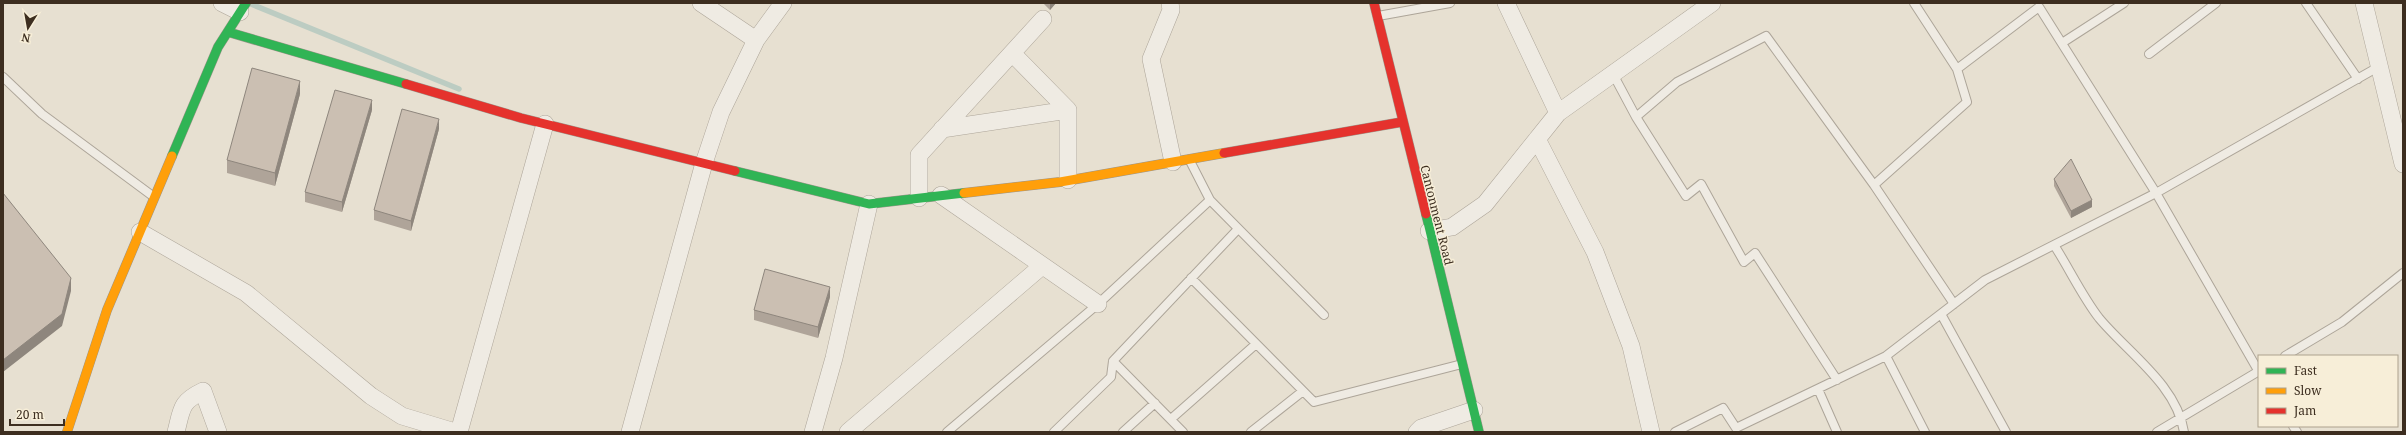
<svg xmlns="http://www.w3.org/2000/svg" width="2406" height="435" viewBox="0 0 2406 435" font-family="'Noto Serif',serif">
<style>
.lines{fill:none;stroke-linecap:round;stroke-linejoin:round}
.stream{stroke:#bcccc2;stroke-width:5.5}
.lane-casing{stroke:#ada599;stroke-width:10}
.street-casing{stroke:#ada599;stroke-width:18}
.fast-casing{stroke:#9c958a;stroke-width:10}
.slow-casing{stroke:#9c958a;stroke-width:10}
.jam-casing{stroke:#9c958a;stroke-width:10}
.lane{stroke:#efebe3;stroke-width:8}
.street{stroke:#efebe3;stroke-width:17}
.fast{stroke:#30b455;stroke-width:9}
.slow{stroke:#ff9f0a;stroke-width:9}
.jam{stroke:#e5322d;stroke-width:9}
.wall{fill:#afa499}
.shaded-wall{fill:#8e867d}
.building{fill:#cbbfb2;stroke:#8e867d}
.labels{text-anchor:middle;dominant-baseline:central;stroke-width:3;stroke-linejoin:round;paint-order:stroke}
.street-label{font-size:12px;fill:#3d2e20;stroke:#f7eed8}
</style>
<rect width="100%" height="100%" fill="#e7e0d1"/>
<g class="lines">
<path class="stream" d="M251,4l208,85"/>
<g class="lane-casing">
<path id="lane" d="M2306,3l52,76
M1378,16l72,-13
M2062,43l62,-40
M2149,54l67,-51
M1957,69l82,-62 117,186 103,179
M1613,74l23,43 50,79 15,-12 43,78 11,-9 82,127
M3,77l39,37 112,83
M1636,117l41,-35 89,-46 108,149 80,119
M1190,161l20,39 114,115
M1874,185l93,-83 -10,-33 -43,-66
M2054,245c15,23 28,51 45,73 28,34 78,67 85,114
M1191,278l123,124 148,-38
M1941,314l65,118
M1886,356l39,76
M2285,356l57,-34 61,-49
M1113,361l70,71
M1818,389l19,43
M1171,419l85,-75
M2293,426l4,6
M947,432l151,-128 112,-104
M1054,432l57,-55 2,-16 125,-132
M1123,432l32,-29
M1251,432l52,-41
M1675,432l48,-24 13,20 150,-72 99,-76 171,-87 224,-127
M2157,432l102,-61"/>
</g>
<g class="street-casing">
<path id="street" d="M222,3l18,9
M701,3l55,37
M1170,3l1,7 -20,49 22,103
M1506,3l52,110
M2364,3l39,161
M1012,53l56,57
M942,129l126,-19v70
M1537,139l58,113 36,94 20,86
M941,195l157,109
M919,198v-43l124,-136
M1429,231l23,-4 33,-23 73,-91 154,-110
M140,232l106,61 125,103 31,20 53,16
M176,432c6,-23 4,-30 27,-41l15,41
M459,432l86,-308
M630,432l74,-269 17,-51 35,-72 27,-37
M813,432l21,-74 35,-154
M848,432l194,-166
M1417,432l4,-4 53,-18"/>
</g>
<g class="fast-casing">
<path id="fast" d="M228,32l178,52
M172,156l46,-109 28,-44
M735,171l134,33 95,-11
M1426,214l53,218"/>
</g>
<g class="slow-casing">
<path id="slow" d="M964,193l96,-11 164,-29
M67,432l40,-122 65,-154"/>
</g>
<g class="jam-casing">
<path id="jam" d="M1374,3l52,211
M406,84l115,34 214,53
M1224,153l178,-31"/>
</g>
<use href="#lane" class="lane"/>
<use href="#street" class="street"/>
<use href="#fast" class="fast"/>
<use href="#slow" class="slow"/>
<use href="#jam" class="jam"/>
</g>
<path class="wall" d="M1043,3h13l-6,7z
M300,94l-25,92 -48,-13v-13z
M372,110l-30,102 -37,-10v-10z
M439,129l-28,102 -37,-11v-10z
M2054,179l38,28 -21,11 -17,-32z
M830,297l-12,41 -64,-18v-10z"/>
<path class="shaded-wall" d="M1050,3h6l-6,7z
M300,81v13l-25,92v-13z
M372,100v10l-30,102v-10z
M439,119v10l-28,102v-10z
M2092,200v7l-21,11v-7z
M71,278v13l-9,35 -59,46v-12z
M830,287v10l-12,41v-11z"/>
<path class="building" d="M252,68l48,13 -25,92 -48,-13z
M335,90l37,10 -30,102 -37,-10z
M402,109l37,10 -28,102 -37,-11z
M2071,159l21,41 -21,11 -17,-32z
M3,193l68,85 -9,36 -59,46z
M765,269l65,18 -12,40 -64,-17z"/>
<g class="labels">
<g class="street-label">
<text transform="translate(1437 215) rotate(76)">Cantonment Road</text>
</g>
</g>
<rect width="2406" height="435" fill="none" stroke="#3d2e20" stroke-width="8"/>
<rect x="2258" y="355" width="140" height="72" fill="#f7eed8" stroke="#ada18e"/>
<rect x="2266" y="368" width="20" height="6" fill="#30b455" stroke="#ada18e"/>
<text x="2294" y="375" font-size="12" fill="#3d2e20">Fast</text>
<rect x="2266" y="388" width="20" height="6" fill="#ff9f0a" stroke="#ada18e"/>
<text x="2294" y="395" font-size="12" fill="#3d2e20">Slow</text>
<rect x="2266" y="408" width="20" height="6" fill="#e5322d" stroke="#ada18e"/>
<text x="2294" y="415" font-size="12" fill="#3d2e20">Jam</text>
<g transform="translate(28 28) rotate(191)" stroke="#f7eed8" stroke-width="3" paint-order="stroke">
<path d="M0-3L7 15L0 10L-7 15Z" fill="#3d2e20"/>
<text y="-6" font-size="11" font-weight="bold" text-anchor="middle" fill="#3d2e20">N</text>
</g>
<path d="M10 419v6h54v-6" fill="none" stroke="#3d2e20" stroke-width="2"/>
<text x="16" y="419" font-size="12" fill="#3d2e20" stroke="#f7eed8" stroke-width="3" paint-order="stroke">20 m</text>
</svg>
